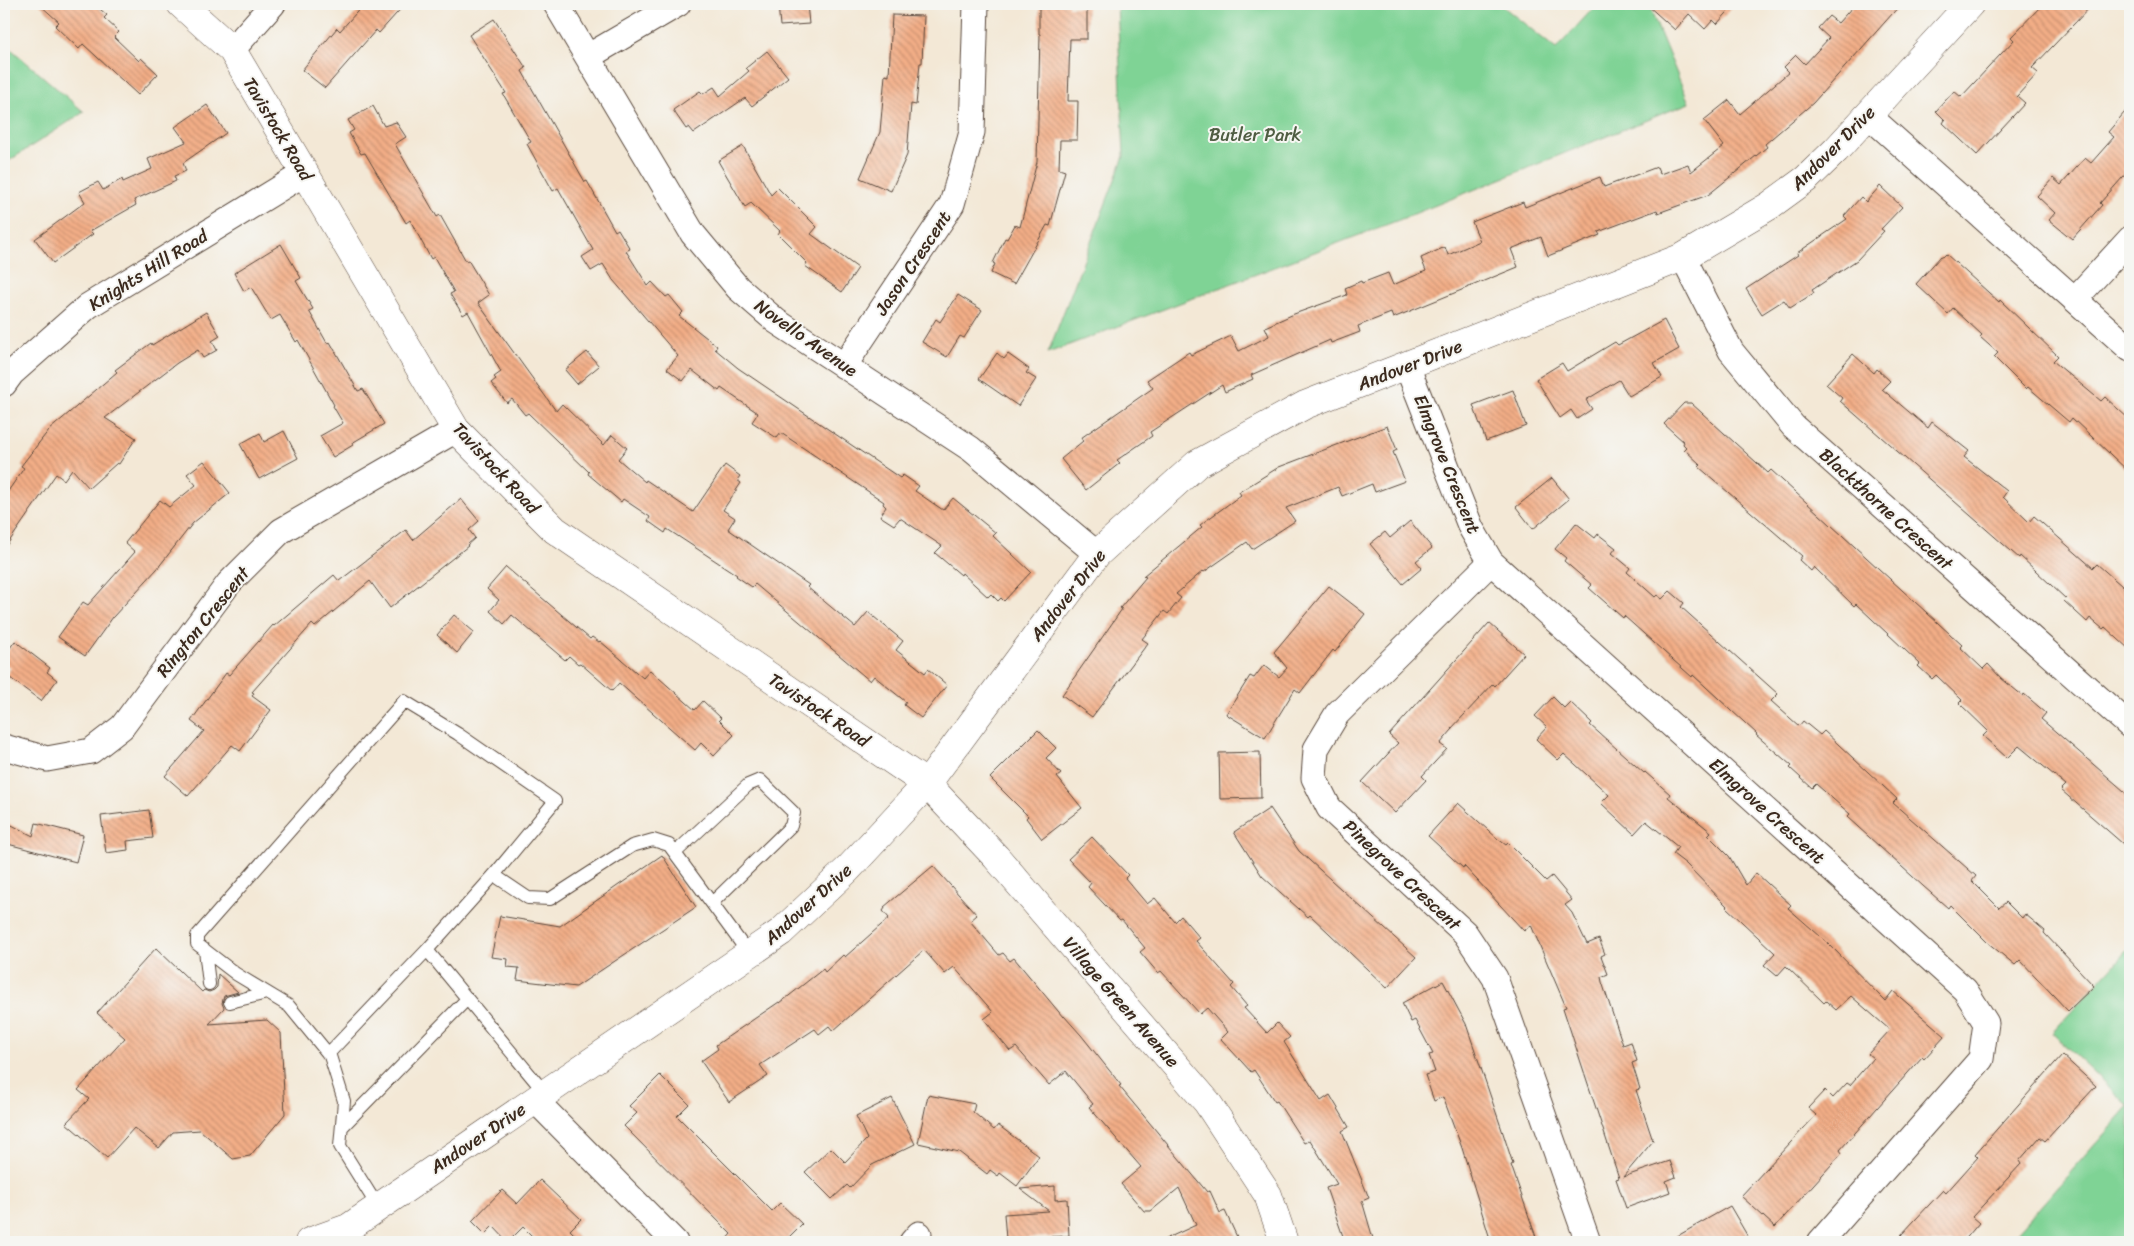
<svg xmlns="http://www.w3.org/2000/svg" width="2134" height="1246" viewBox="0 0 2134 1246" font-family="Sriracha,sans-serif">
<style>
.green{fill:#7fd395;stroke:#5d7e5a}
.building{fill:url(#building-back-hatch)}
.lines{fill:none;stroke-linecap:round;stroke-linejoin:round}
.service-casing{stroke:#57463a;stroke-width:14}
.minor-casing{stroke:#57463a;stroke-width:27}
.tertiary-casing{stroke:#57463a;stroke-width:29}
.service{stroke:#fff;stroke-width:12}
.minor{stroke:#fff;stroke-width:25}
.tertiary{stroke:#fff;stroke-width:28}
.labels{text-anchor:middle;dominant-baseline:central;stroke-width:4;stroke-linejoin:round;paint-order:stroke}
.street-label{font-size:18px;fill:#3b2a1e;stroke:#f6f6f2}
.park-label{font-size:18px;fill:#4f5d42;stroke:#f6f6f2}
</style>
<defs>
<pattern id="building-back-hatch" width="6" height="6" patternUnits="userSpaceOnUse" patternTransform="scale(1.25)"><rect width="6" height="6" fill="#f3ae87"/><path d="M-1 5l2 2M0 0l6 6M5-1l2 2" fill="none" stroke="#c68e6e"/></pattern>
</defs>
<rect width="100%" height="100%" fill="#f6f6f2"/>
<filter id="ink" filterUnits="userSpaceOnUse"><feTurbulence type="fractalNoise" baseFrequency=".02" numOctaves="2"/><feDisplacementMap in="SourceGraphic" scale="10" xChannelSelector="R" yChannelSelector="G"/><feConvolveMatrix kernelMatrix="1 2 1 2 8 2 1 2 1" color-interpolation-filters="sRGB"/></filter>
<filter id="wash" filterUnits="userSpaceOnUse"><feTurbulence type="fractalNoise" baseFrequency=".0096" numOctaves="4" result="noise"/><feDisplacementMap in="SourceGraphic" scale="20" xChannelSelector="R" yChannelSelector="G"/><feGaussianBlur stdDeviation="1.12" result="paint"/><feColorMatrix in="noise" values="0 0 0 0 0 0 0 0 0 0 0 0 0 0 0 0 0 1.4 0 .05"/><feComposite in="paint" operator="in"/></filter>
<g filter="url(#wash)">
<rect width="100%" height="100%" fill="#f3e8d6"/>
<path class="green" d="M1117,4h383l56,45 41,-45h51l41,99 -290,117 -351,133 76,-197z
M4,43l80,69 -80,52z
M2130,947v295h-121l120,-136 -77,-73z"/>
<g id="blocks">
<path class="building" d="M39,4h55l13,11 -3,3 15,14 -5,5 25,24 2,-3 17,16 -20,21 -55,-51 -4,5 -24,-23 4,-4z
M364,4h41l-26,29 -3,-3 -51,58 -23,-18 35,-42 3,3z
M778,4h29l2,20 -29,2z
M1039,4h29v3h19v32h-17l-2,62h10l-1,39h-17l-1,29 6,2 -15,55 -3,-1 -33,59 -23,-11 4,-9 -2,-1 12,-25 2,1 8,-14 5,2 17,-65 3,-128h-1z
M1646,4h89l-18,20 -4,-4 -8,9 -16,-15 -14,16z
M1855,4h46l-88,99 -48,41 2,3 -59,48 -50,18 -1,-3 -59,22 2,3 -52,21 -7,-19 -30,12 7,18 -125,51 -2,-5 -33,13 2,6 -29,11 -1,-3 -79,35 2,4 -28,13 -3,-7 -72,47 2,4 -35,24 3,3 -34,27 -25,-31 22,-18 -2,-3 7,-5 65,-45 -6,-8 42,-28 2,3 40,-19 8,15 30,-15 -4,-9 29,-13 53,-19 -2,-7 16,-7 1,2 26,-10 5,12 33,-14 -5,-13 24,-11 3,8 32,-14 -8,-19 51,-20 2,5 75,-30 4,10 53,-20 3,7 28,-10 3,8 33,-26 -20,-26 25,-20 11,14 49,-42 -5,-5 12,-12 9,9 24,-26 -11,-10 11,-12 9,7z
M2043,4h50l-61,64 6,5 -21,23 8,7 -48,52 -34,-32 2,-3 -9,-9 18,-20 7,6 53,-57 -3,-3z
M892,15l32,1 -2,47h-2l-4,42 -5,-1 -4,51 -16,36 -31,-13 20,-46 5,-57 4,1z
M494,19l32,49 -4,3 63,111 2,-1 28,50 3,-2 12,20 -4,2 22,35 4,-4 14,15 3,-2 14,17 -4,4 38,30 -2,3 23,19 162,110 3,-3 16,11 -4,5 28,19 10,-12 43,35 -3,3 38,36 -27,29 -3,-3 -3,3 -7,-7 -3,3 -26,-24 -1,2 -26,-22 7,-7 -42,-28 -6,7 -14,-9 6,-9 -3,-3 1,-2 -103,-69 -4,5 -25,-16 6,-9 -37,-25 -2,3 -27,-21 -9,11 -16,-12 11,-13 -65,-76 -10,-16 -12,7 -9,-14 11,-7 -35,-62 -5,3 -26,-47 4,-2 -28,-48 3,-1 -37,-58z
M767,51l21,26 -36,29 -7,-8 -51,35 -5,-6 -3,2 -13,-19 27,-19 3,3 11,-7 6,9 29,-25 -3,-3z
M207,105l19,28 -43,30 3,8 -12,5 2,5 -42,19 2,5 -46,26 3,3 -40,29 -18,-24 50,-37 -6,-10 19,-10 5,8 19,-11 1,3 29,-13 -4,-10 38,-17 -11,-15z
M373,106l11,20 12,-4 10,15 -11,7 42,73 3,-2 26,46 2,-1 21,35 -11,8 78,108 6,-7 42,41 8,-10 15,13 -9,11 27,23 1,-2 47,32 32,-47 15,11 -3,4 4,3 -18,27 12,8 -7,11 81,56 -2,2 48,40 13,-15 35,29 -7,9 29,23 3,-4 19,16 -26,33 -17,-13 2,-3 -32,-26 -4,5 -115,-97 -3,3 -16,-11 1,-1 -70,-46 -2,4 -17,-12 2,-4 -27,-18 -2,3 -33,-28 1,-2 -61,-59 -3,2 -13,-16 -5,4 -16,-20 5,-4 -2,-2 7,-5 -33,-60 -5,3 -13,-21 4,-2 -20,-35 -3,2 -21,-39 -4,3 -41,-70 -4,1 -12,-21 5,-3 -6,-10z
M2130,106v63l-30,34 2,2 -30,34 -23,-19 6,-7 -18,-17 16,-18 8,7 24,-27 6,5 23,-26 -6,-5z
M743,146l28,49 7,-7 39,39 -6,7 47,34 -16,24 -37,-26 2,-3 -29,-29 2,-3 -29,-28 -6,4 -27,-46z
M1880,186l22,21 -21,22 3,2 -27,29 -45,30 2,3 -24,15 -6,-8 -22,14 -16,-25 52,-34 -1,-2 50,-34 -3,-3 17,-19 5,5z
M281,244l20,34 -5,3 17,28 -4,2 18,32 3,-1 28,49 5,-2 21,35 -32,19 1,2 -20,12 -13,-21 23,-13 -10,-17 1,-1 -36,-65 -2,2 -16,-27 -9,5 -20,-33 -7,4 -10,-18z
M1946,254l53,48 1,-2 58,56 -5,5 48,40 4,-4 25,23v53l-58,-55 -3,4 -41,-35 -2,2 -32,-32 4,-4 -18,-16 2,-2 -29,-27 -5,6 -32,-30 25,-28 2,1z
M958,295l24,15 -18,28 -4,-2 -13,21 -25,-15 14,-23 4,3z
M206,312l14,24 -8,5 5,9 -14,8 -5,-8 -21,13 -72,55 31,20 -17,26 -2,-1 -28,25 -17,-19 -8,11 -8,-6 -52,75v-52l20,-29 -3,-2 28,-36 68,-58 -2,-2 36,-27 1,2z
M1664,320l15,29 -25,14 8,14 -33,19 -10,-16 -33,20 6,9 -15,10 -6,-9 -11,8 -24,-39 26,-16 5,8 48,-29 3,3z
M587,352l12,14 -22,18 -12,-14z
M997,353l7,6 4,-5 21,15 -3,4 10,6 -18,27 -39,-27z
M1853,354l21,19 3,-4 13,12 -8,8 46,39 4,-6 37,29 -5,6 43,34 -4,6 26,25 5,-6 59,52 4,-4 33,29v57l-25,-23 -2,2 -13,-11 -3,4 -23,-21 2,-2 -46,-43 -1,2 -179,-157 2,-3 -16,-14z
M1513,390l13,36 -40,15 -13,-36z
M1684,403h7l77,70 3,-3 191,175 -2,2 23,22 5,-5 13,14 22,18 1,-2 22,19 -5,6 83,72 6,8v51l-69,-60 5,-5 -47,-39 -12,12 -24,-22 5,-5 -29,-28 3,-3 -26,-25 -4,4 -14,-13 2,-2 -64,-60 -2,2 -40,-39 -3,4 -12,-11 3,-4 -103,-89 2,-2 -17,-16 2,-2 -3,-3 1,-2 -20,-18z
M1387,426l10,24 -4,2 12,29 -30,11 -3,-8 -30,12 -4,-9 -52,21 9,13 -43,28 -5,-7 -43,30 -1,-1 -27,23 5,4 -13,16 -4,-3 -22,28 6,4 -56,74 -30,-22 60,-86 -2,-1 26,-31 -3,-1 59,-49 -2,-2 41,-30 -2,-3 40,-25z
M284,431l14,27 -39,21 -19,-35 20,-11 4,9z
M204,461l26,32 -37,30 -36,46 -44,48 -28,39 -27,-19 25,-35 5,3 47,-53 -10,-9 35,-43 9,7 27,-22 -9,-11z
M1552,478l17,21 -36,30 -17,-22z
M461,499l18,22 -10,9 6,8 -8,7 1,1 -78,62 -20,-27 -55,46 -3,-3 -60,68 2,1 -2,3 19,14 -31,41 -8,-6 -44,51 -23,-20 39,-45 -13,-10 35,-48 3,2 44,-50 1,1 60,-51 5,6 67,-51 7,10z
M1410,521l22,27 -16,13 6,7 -19,16 -33,-40 15,-12 5,6z
M1576,523l19,15 3,-4 18,14 -4,5 18,15 -3,4 28,25 2,-2 5,4 8,-8 14,12 -3,4 97,87 -7,7 28,25 4,-5 17,14 4,-4 73,68 -4,4 83,73 -4,5 27,27 7,-6 16,16 3,-4 20,17 -1,2 50,53 -26,25 -48,-51 -5,5 -28,-23 -37,-37 -2,3 -25,-22 -76,-69 3,-3 -34,-30 -4,4 -22,-20 2,-2 -36,-31 1,-1 -64,-59 -1,2 -68,-61 -1,2 -34,-30 3,-3 -28,-24 2,-3 -11,-9z
M506,567l84,72 2,-2 7,5 1,-1 43,37 7,-8 45,40 8,-9 18,17 -2,2 15,15 -20,21 -13,-13 -6,7 -76,-67 -7,8 -32,-28 -2,1 -9,-8 -4,4 -53,-45 -8,9 -14,-13 9,-11 -12,-11z
M1329,586l36,28 -30,38 -2,-2 -33,43 -5,-4 -30,49 -39,-24 24,-38 4,2 10,-13 15,12 8,-9 -13,-16z
M454,615l20,17 -17,21 -20,-18z
M1489,623l35,31 -29,32 -2,-2 -42,45 1,1 -12,14 7,5 -25,27 4,4 -31,33 -33,-31 36,-39 -9,-8z
M15,641l35,27 -3,4 10,8 -16,21 -35,-26 5,-7 -7,-5v-7z
M1553,697l11,11 6,-6 22,21 -2,2 54,48 1,-1 25,22 -2,3 43,35 -3,3 21,21 17,29 10,-12 35,32 -3,3 41,36 56,57 8,-10 52,45 -21,23 -2,-2 -82,93 2,3 -67,74 -34,-31 75,-81 -8,-7 17,-18 8,8 14,-15 3,2 23,-27 -5,-4 22,-24 -39,-34 -15,14 -10,-9 -2,2 -38,-37 -9,10 -13,-11 11,-12 -49,-46 1,-1 -41,-42 -13,-10 5,-7 -32,-26 -12,13 -33,-31 8,-8 -45,-41 -6,6 -22,-21 11,-12 -12,-11z
M1038,730l18,18 -10,10 15,16 -4,3 25,31 -40,31 -16,-21 2,-2 -38,-38z
M1260,752l1,46 -41,1 -1,-46z
M1458,803l40,36 8,6 2,-2 38,38 6,-5 20,24 -7,5 7,8 15,31 12,-5 6,15 -4,2 7,18 -7,3 1,5 21,63 8,-3 6,19 -5,2 8,26 -4,1 17,51 -30,36 47,-16 6,16 -10,4 4,11 -44,16 -10,-29 3,-1 -56,-170 3,-1 -35,-82 -7,6 -60,-65 -1,2 -35,-32z
M1270,808l29,43 117,106 -29,31 -77,-73 -2,2 -46,-41 -28,-44z
M149,810l4,28 -26,3 1,9 -22,3 -5,-37z
M4,821l29,15 3,-13 47,12 -7,27 -72,-19z
M1092,837l36,38 -3,3 22,26 8,-6 20,24 6,-6 19,22 -4,3 38,43 -3,3 16,19 -3,2 23,25 10,-10 13,14 -6,5 37,59 9,-6 19,32 -7,4 27,67 -7,3 12,41h-29l-19,-54 11,-4 -27,-44 -6,3 -27,-42 -2,1 -21,-32 -3,2 -30,-33 7,-7 -21,-24 -7,6 -39,-43 -3,2 -18,-21 5,-4 -23,-28 -2,1 -32,-34 3,-4 -23,-24z
M662,855l34,52 -120,80 -59,-7 2,-12 -12,-1 1,-8 -17,-2 9,-41 60,10z
M933,866l44,49 -7,6 29,34 4,-2 7,8 4,-3 49,59 1,-1 17,19 40,50 -2,1 88,106 3,-1 10,22 5,-2 12,26 -10,5h-68l37,-17 -17,-37 -28,23h-7l-23,-27 20,-17 -52,-60 4,-3 -27,-33 -17,14 -33,-38 -6,4 -15,-18 -11,-14 9,-7 -39,-45 -9,7 -21,-24 -91,81 -4,-5 -10,8 -4,-5 -55,36 8,11 -39,26 -28,-41 17,-12 -2,-4 63,-43 1,1 43,-34 2,3 18,-17 2,2 44,-39 -6,-7 2,-3 -1,-1z
M156,948l46,44 2,-2 5,2 5,-2 3,-3 1,-13 20,18 -14,4 -2,7 2,5 -15,16 58,-4 14,13 4,81 -35,42 -17,3 -33,-29 -27,2 -14,16 -25,-20 -27,30 -41,-35 23,-24 -11,-9 47,-52 -28,-25z
M1443,981l23,43 37,109 10,31 -2,1 25,72 -16,5h-29l-29,-94 -19,-51 -9,4 -9,-26 10,-3 -6,-17 4,-1 -18,-34 -4,2 -9,-19z
M2062,1055l34,31 -51,55 -5,-4 -21,24 2,3 -49,53 7,6 -16,19h-53l-9,-7 42,-45 3,3 32,-36 -3,-3z
M660,1075l29,29 -12,12 95,95 8,-8 22,21 -18,18h-60l7,-8 -107,-108 13,-13 -8,-7z
M928,1095l47,9 -2,8 21,18 4,-5 41,31 -22,30 -17,-13 -2,3 -8,-6 -3,4 -28,-22 -41,-9z
M892,1098l23,46 -43,21 -22,23 -3,-3 -15,14 -27,-27 26,-24 14,14 22,-23 -11,-23z
M540,1180l41,39 -11,11 12,12h-44l-15,-15 -15,15 -15,-16 -8,8 -13,-13 30,-31 15,14z
M1055,1186v14l12,-1 2,37 -63,3 -2,-25 45,-3 -29,-22z
M1730,1206l21,36h-84z"/>
</g>
</g>
<g filter="url(#ink)">
<use href="#blocks" fill-opacity="0" stroke="#57463a" stroke-width="1"/>
<g class="lines">
<g class="service-casing">
<path id="service" d="M675,853l73,-68 12,-5 34,33 -3,13 -79,77
M494,875l34,23 22,1 82,-53 21,-6 16,5 80,109
M205,950l4,34
M230,1002l37,-9
M328,1054l99,-104
M342,1127l125,-128
M378,1207l-38,-61 4,-45 -14,-45 -41,-50 -53,-32 -39,-30v-8l207,-235 54,33 97,67 -61,74 -67,75 118,143"/>
</g>
<g class="minor-casing">
<path id="minor" d="M556,4l137,230 45,54 38,33 195,128 126,105
M232,50l41,-46
M589,56l89,-52
M1868,115l262,234
M1683,257l48,94 62,75 337,300
M2075,299l55,-60
M844,366l108,-162 20,-72 4,-128
M1407,366l64,162 20,34 474,428 21,33 -5,36 -161,183
M4,384l8,-11 76,-67 217,-133
M1491,562l-154,152 -21,35 -2,29 15,30 136,125 30,45 93,264
M4,747l43,12 44,-8 31,-24 107,-144 52,-52 175,-101
M535,1100l140,142
M912,1242l7,-8"/>
</g>
<g class="tertiary-casing">
<path id="tertiary" d="M181,4l51,46 224,380 99,100 372,254 69,73 211,245 61,93 16,47
M309,1242l39,-14 433,-296 67,-63 79,-85 170,-230 100,-90 108,-59 378,-148 86,-51 37,-27 30,-29 134,-146"/>
</g>
<use href="#service" class="service"/>
<use href="#minor" class="minor"/>
<use href="#tertiary" class="tertiary"/>
</g>
</g>
<g class="labels">
<g class="street-label">
<text transform="translate(278 129) rotate(59)">Tavistock Road</text>
<text transform="translate(1833 148) rotate(-45)">Andover Drive</text>
<text transform="translate(913 263) rotate(-56)">Jason Crescent</text>
<text transform="translate(148 270) rotate(-32)">Knights Hill Road</text>
<text transform="translate(806 338) rotate(35)">Novello Avenue</text>
<text transform="translate(1410 365) rotate(-21)">Andover Drive</text>
<text transform="translate(1447 464) rotate(68)">Elmgrove Crescent</text>
<text transform="translate(496 468) rotate(47)">Tavistock Road</text>
<text transform="translate(1886 509) rotate(42)">Blackthorne Crescent</text>
<text transform="translate(1068 595) rotate(-52)">Andover Drive</text>
<text transform="translate(203 622) rotate(-51)">Rington Crescent</text>
<text transform="translate(819 710) rotate(34)">Tavistock Road</text>
<text transform="translate(1767 811) rotate(42)">Elmgrove Crescent</text>
<text transform="translate(1402 875) rotate(43)">Pinegrove Crescent</text>
<text transform="translate(808 904) rotate(-42)">Andover Drive</text>
<text transform="translate(1121 1002) rotate(49)">Village Green Avenue</text>
<text transform="translate(478 1138) rotate(-34)">Andover Drive</text>
</g>
<g class="park-label">
<text x="1255" y="135">Butler Park</text>
</g>
</g>
<rect width="2134" height="1246" fill="none" stroke="#f6f6f2" stroke-width="20"/>
</svg>
